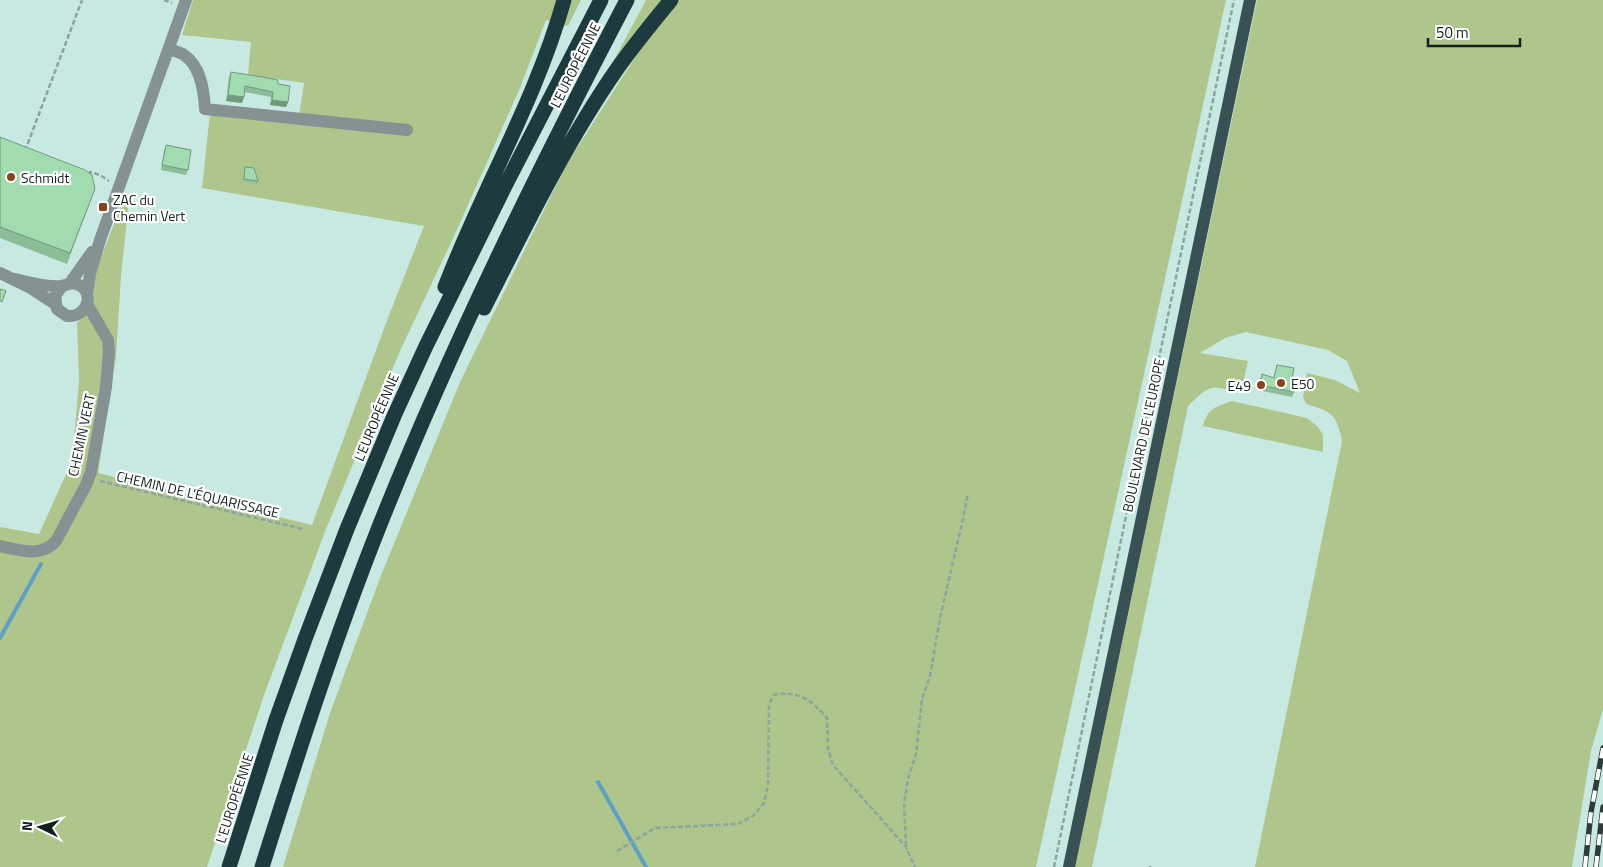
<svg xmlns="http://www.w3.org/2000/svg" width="1603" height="867" viewBox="0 0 1603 867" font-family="'Titillium Web',sans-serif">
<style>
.green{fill:#aec68b}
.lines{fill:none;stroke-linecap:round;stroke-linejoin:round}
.stream{stroke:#5ea0c3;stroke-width:4}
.path{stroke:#8ba59f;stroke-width:2.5;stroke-dasharray:5 2.5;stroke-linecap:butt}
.minor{stroke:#849294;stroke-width:12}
.major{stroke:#385154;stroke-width:12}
.highway{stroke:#1d3b3f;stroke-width:15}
.rail-casing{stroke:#2d3c38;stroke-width:5.5}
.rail{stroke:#fff;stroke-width:4;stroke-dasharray:11;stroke-linecap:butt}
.wall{fill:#8abd98}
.shaded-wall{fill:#719a7c}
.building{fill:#a1dcb1;stroke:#719a7c}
.poi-dot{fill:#88421d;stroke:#fff;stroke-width:2}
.labels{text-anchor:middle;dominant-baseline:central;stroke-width:4.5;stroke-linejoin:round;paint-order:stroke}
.street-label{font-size:14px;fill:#131f1c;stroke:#fff}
.poi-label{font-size:14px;fill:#131f1c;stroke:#fff;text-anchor:start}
</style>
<rect width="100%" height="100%" fill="#c8e9e2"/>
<path class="green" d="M193,0h388l-13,26 -22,-6 -26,68 -65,146 -55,117 -74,178 -62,166 -57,172h-207v-340l39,7 33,-73 7,-79 -2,-59 15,-13 2,-15 -2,-14 30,-78 7,-3 -8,76 -5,81 -18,116 214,52 74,-202 38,-97 -222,-38 8,-75 88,9 6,-39 -56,-8 3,-33 -69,-7z
M646,0h19l-60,77z
M679,0h547l-190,867h-753l47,-154 50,-135 80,-196 106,-217 79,-123z
M1257,0h346v709l-12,42 -19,116h-317l87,-426c-5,-27 -11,-30 -36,-37l-3,-7 4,-24 28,7 25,13 -13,-32 -19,-11 -82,-18 -21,6 -25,15 48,8 -7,31c-33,-6 -29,-9 -53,14l-96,461h-17z
M1232,401l75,17 11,9 5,8v17l-120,-26c5,-18 12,-19 29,-25z"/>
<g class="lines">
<path class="stream" d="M0,638l41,-74
M598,782l48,85"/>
<path class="path" d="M164,0l8,3
M25,151l57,-151
M89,175l1,-3 10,3 9,6
M100,481l203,48
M906,846l-2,-43 4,-24 8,-25 6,-55 8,-23 10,-58 23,-99 5,-26
M617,851l38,-23 83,-4 15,-8 11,-13 4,-18 1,-81 5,-9c25,-5 37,5 53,23l1,31 5,16 73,82 9,20
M1054,867l72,-351 108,-516
M1150,867v-1"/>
<path class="minor" d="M169,49c4,2 11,3 15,6 17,11 20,36 21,54l202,21
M0,273l29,14 26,17
M15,279c13,3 34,9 47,7 5,-1 8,-4 15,-2 19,7 11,34 -10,32l-10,-7 -2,-13 7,-10
M70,283l22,-31
M87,295l3,-21 10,-34 86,-240
M0,546c19,4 41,12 56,-5l30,-56 5,-13 15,-85 3,-36 -1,-11 -21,-36"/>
<path class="major" d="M1069,867l181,-867"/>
<path class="highway" d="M445,287c37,-97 91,-187 119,-287
M484,308c41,-81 81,-164 133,-239 17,-24 35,-46 54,-69
M229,867l47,-147 29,-81 42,-110 47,-113 32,-70 79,-160 96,-186
M262,867c36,-114 73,-229 117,-340 72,-181 158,-355 248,-527"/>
<g class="rail-casing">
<path id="rail" d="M1585,867l6,-55 12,-64
M1596,867l7,-60"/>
</g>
<use href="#rail" class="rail"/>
</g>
<path class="wall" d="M231,72l47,12 10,18 -2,5 -16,-2 1,-8 -27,-5v5l-2,6 -16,-2 3,-24z
M0,137l95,52 -28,75 -67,-26z
M166,145l22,25 -2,5 -25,-5 3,-19z
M245,167l13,14 -1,3 -14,-3z
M1277,365l14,19 3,8 -2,5 -34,-7 2,-11 2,-5 11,4z"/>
<path class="shaded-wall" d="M228,95l16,2 -2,6 -16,-2z
M272,100l16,2 -2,5 -16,-2z"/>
<path class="building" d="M231,72l37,6 10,2v4l12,2 -2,16 -16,-2 1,-8 -28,-6 -1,11 -16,-2z
M0,137l85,33 7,5 3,14 -25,64 -70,-26z
M166,145l25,5 -3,20 -26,-5z
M245,167l9,1 4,13 -14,-2z
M0,289l6,2 -4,11 -2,-1z
M1277,365l17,3 -3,16 3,1v7l-34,-7 2,-11 12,4z"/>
<g class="poi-dot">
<circle cx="11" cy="177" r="5"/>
<rect x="98" y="202" width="10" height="10" rx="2.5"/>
<circle cx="1281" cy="383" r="5"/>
<circle cx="1261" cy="385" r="5"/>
</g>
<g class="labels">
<g class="street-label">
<text transform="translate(575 65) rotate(-63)">L'EUROPÉENNE</text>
<text transform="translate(376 417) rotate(-67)">L'EUROPÉENNE</text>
<text transform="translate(81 435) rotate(-78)">CHEMIN VERT</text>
<text transform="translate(1143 435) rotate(-78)">BOULEVARD DE L'EUROPE</text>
<text transform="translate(198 494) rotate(13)">CHEMIN DE L'ÉQUARISSAGE</text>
<text transform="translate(234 798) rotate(-72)">L'EUROPÉENNE</text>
</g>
<g class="poi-label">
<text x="21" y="177">Schmidt</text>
<text x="113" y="199">ZAC du<tspan x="113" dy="16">Chemin Vert</tspan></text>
<text x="1291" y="383">E50</text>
<text x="1251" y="385" text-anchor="end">E49</text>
</g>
</g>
<g transform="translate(40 827) rotate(275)" stroke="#ffffff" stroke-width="4" paint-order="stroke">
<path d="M0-4L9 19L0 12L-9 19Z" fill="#131f1c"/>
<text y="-8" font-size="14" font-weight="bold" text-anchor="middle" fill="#131f1c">N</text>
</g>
<path d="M1428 38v8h92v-8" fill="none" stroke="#131f1c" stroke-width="2.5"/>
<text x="1436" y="38" font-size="15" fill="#131f1c" stroke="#ffffff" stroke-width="4" paint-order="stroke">50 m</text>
</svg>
